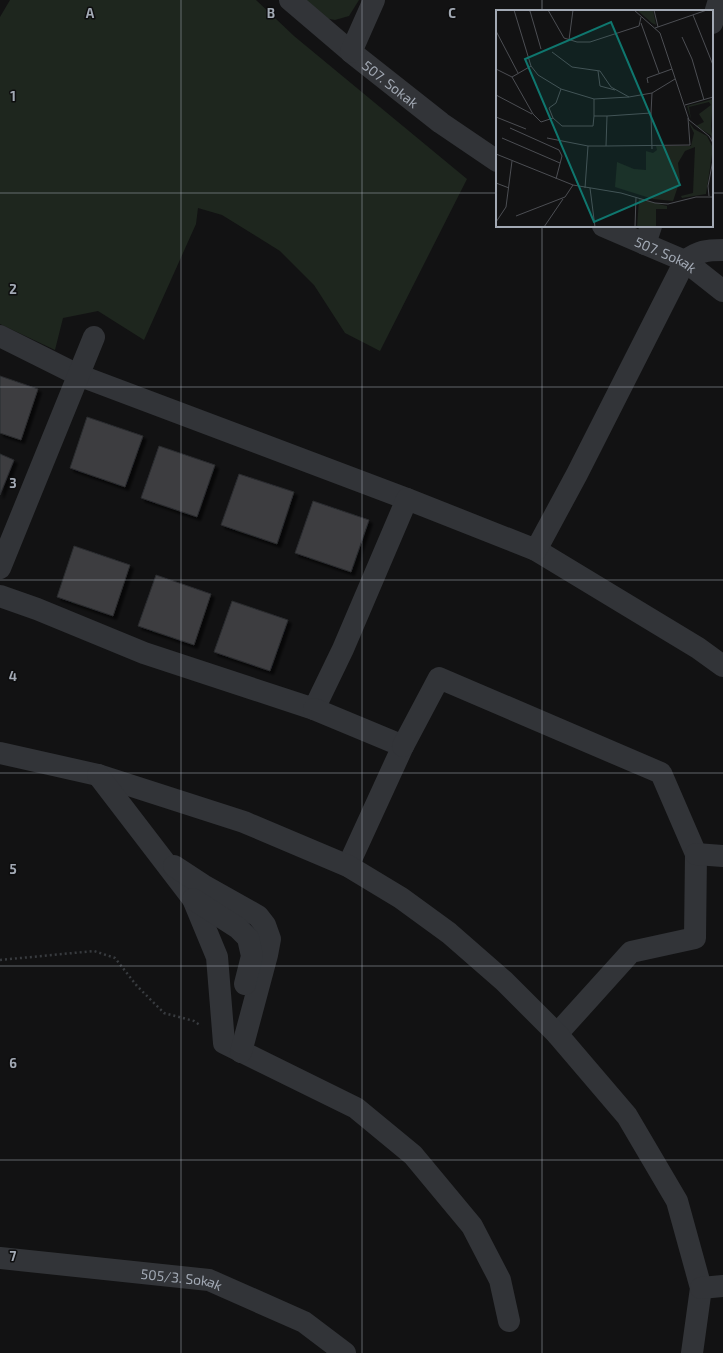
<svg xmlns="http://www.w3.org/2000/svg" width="723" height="1353" viewBox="0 0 723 1353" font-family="'Exo 2',sans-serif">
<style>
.green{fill:#1e261e}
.building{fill:#3c3d40;stroke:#2b2c2f;filter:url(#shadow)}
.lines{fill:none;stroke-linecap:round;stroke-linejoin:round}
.path{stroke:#383b3f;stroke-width:2.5;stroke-dasharray:2 3;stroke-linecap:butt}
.minor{stroke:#323438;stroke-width:22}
.grid{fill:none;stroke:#a2a9b4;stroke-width:1;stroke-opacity:0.55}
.labels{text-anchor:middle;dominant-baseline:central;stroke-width:3;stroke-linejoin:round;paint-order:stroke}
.street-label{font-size:14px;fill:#a2a9b4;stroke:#0d0d0e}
.inset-road{fill:none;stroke:#4c4e53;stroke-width:1}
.view{fill:#0f766e;fill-opacity:0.15;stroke:#0f766e;stroke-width:2}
.inset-edge{fill:none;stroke:#a2a9b4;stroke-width:2}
.grid-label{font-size:13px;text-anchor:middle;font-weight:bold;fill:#a2a9b4;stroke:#0d0d0e;stroke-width:3;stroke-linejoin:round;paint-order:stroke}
</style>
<defs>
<filter id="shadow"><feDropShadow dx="3.5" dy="3.5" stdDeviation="1" flood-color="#0009"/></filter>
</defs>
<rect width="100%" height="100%" fill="#121213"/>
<path class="green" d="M10,0h246l38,36 173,143 -87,172 -35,-18 -31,-48 -34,-34 -58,-36 -24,-7 -2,16 -52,116 -46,-29 -35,7 -8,32 -55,-26v-307z
M303,0h56l-10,16 -14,4 -11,-2z"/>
<path class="building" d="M0,376l38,13 -17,51 -21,-7z
M87,417l56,19 -18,51 -55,-19z
M159,446l56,19 -18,52 -56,-19z
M0,454l14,6 -14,35z
M239,474l55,18 -17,52 -56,-19z
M313,501l56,19 -18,52 -56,-19z
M74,546l56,19 -17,51 -56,-19z
M156,575l55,19 -17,51 -56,-19z
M232,601l56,19 -18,51 -56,-19z"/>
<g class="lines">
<path class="path" d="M0,960l94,-9 21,7 22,28 27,27 30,8 7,5"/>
<g class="minor">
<path id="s1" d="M290,0l61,52 90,71 56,38"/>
<path d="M712,23l7,-23"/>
<path d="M351,52l23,-52"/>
<path id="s2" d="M603,226l82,35 38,30"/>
<path d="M645,244l6,-18"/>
<path d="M0,336l78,39 329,124"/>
<path d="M536,550l162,98 25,18"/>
<path d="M0,568l94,-231"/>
<path d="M0,596l37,13 107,44 170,56 29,-60 64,-150 129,51 41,-76 108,-213c14,-10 21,-11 38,-11"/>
<path d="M314,709l89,37 -55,120"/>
<path d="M403,746l36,-68 222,95 35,81 -1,84 -64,14 -74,82"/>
<path d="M0,753l98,22 146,47 104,44 53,32 48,35 55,48 53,53 70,82 50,85 24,87 -9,65"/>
<path d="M98,775l95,124 24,58 7,86 132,65 57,47 59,71 28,54 9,41"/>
<path d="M696,854l27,2"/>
<path d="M174,866l29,19 55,31 7,9 5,14 -3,16 -26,97"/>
<path d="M193,899l45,29 10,10 4,18 -7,28"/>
<path id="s3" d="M0,1258l209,22 95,42 41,31"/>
<path d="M701,1288l22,-2"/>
</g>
</g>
<path class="grid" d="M181,0v1353M362,0v1353M542,0v11M0,193h497M712,193h11M542,226v1127M0,387h723M0,580h723M0,773h723M0,966h723M0,1160h723"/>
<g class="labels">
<g class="street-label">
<text stroke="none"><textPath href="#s1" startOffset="131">507. Sokak</textPath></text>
<text stroke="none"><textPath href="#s2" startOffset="69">507. Sokak</textPath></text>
<text stroke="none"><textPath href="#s3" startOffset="183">505/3. Sokak</textPath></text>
</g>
</g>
<g transform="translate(496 10)">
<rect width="217" height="217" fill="#121213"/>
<path d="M141,0h16l3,15 -4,-2zM217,89l-2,27 1,10 -16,-10 8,-4 -5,-8 12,-9 -2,-3 -20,5 2,12 -4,-13zM192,111l6,8 13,7 6,12 -7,46 -24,4 -1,-2 12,-3 2,-46 -10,4 -7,12 2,17 -7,21 -20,-2 -38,-12 2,-25 17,7 12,1v-19l7,2 4,-3 -1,-4h35l3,-13zM143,189l28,7v3h-11v18h-19z" fill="#1e261e"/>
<path class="inset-road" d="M18,0l17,56 7,9 23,14 33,10 35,-2 23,-4 23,-14M31,0l3,1 11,38M52,0l16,28 13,4h13l49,-16 2,-9M138,0l26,23 29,87 20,16 4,7M158,0l4,17M197,5l20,50M145,13l18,50M159,18l52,-18M0,21l22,42M186,27l10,22 12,41M73,30l4,-30M56,42l20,15 28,4 11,16 18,10M0,59l16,8 19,-11M102,61l2,15 15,4M16,67l21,37 8,8 12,-4M152,73l-1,-5 25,-9M65,79l-5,14 -7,5 4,10 9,8h31l1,-10M0,85l36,19M98,89v17h13M189,95l28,-8M155,103l1,36M0,107l30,12M14,118l49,22 3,6 -6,23M6,128l58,25M51,128l41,8M216,130l1,-17M110,136l84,-1 -2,-27M0,144l77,31 48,8 34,10 13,1 28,-7h17M0,173l13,5M89,178l3,-42h18l1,-30 44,-3 1,-20M94,178l5,39M213,186l-1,-10 5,-26M20,206l49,-19 8,-12M0,212l10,-15 6,-46M48,217l19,-28M139,217l1,-30"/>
<path class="view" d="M115,12l69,163 -86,37 -69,-163z"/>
<rect width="217" height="217" class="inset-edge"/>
</g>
<g class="grid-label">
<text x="90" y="18">A</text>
<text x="271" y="18">B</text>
<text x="452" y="18">C</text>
<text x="13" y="101">1</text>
<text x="13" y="294">2</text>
<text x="13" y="488">3</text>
<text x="13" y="681">4</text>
<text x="13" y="874">5</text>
<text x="13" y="1068">6</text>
<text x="13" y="1261">7</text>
</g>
</svg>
